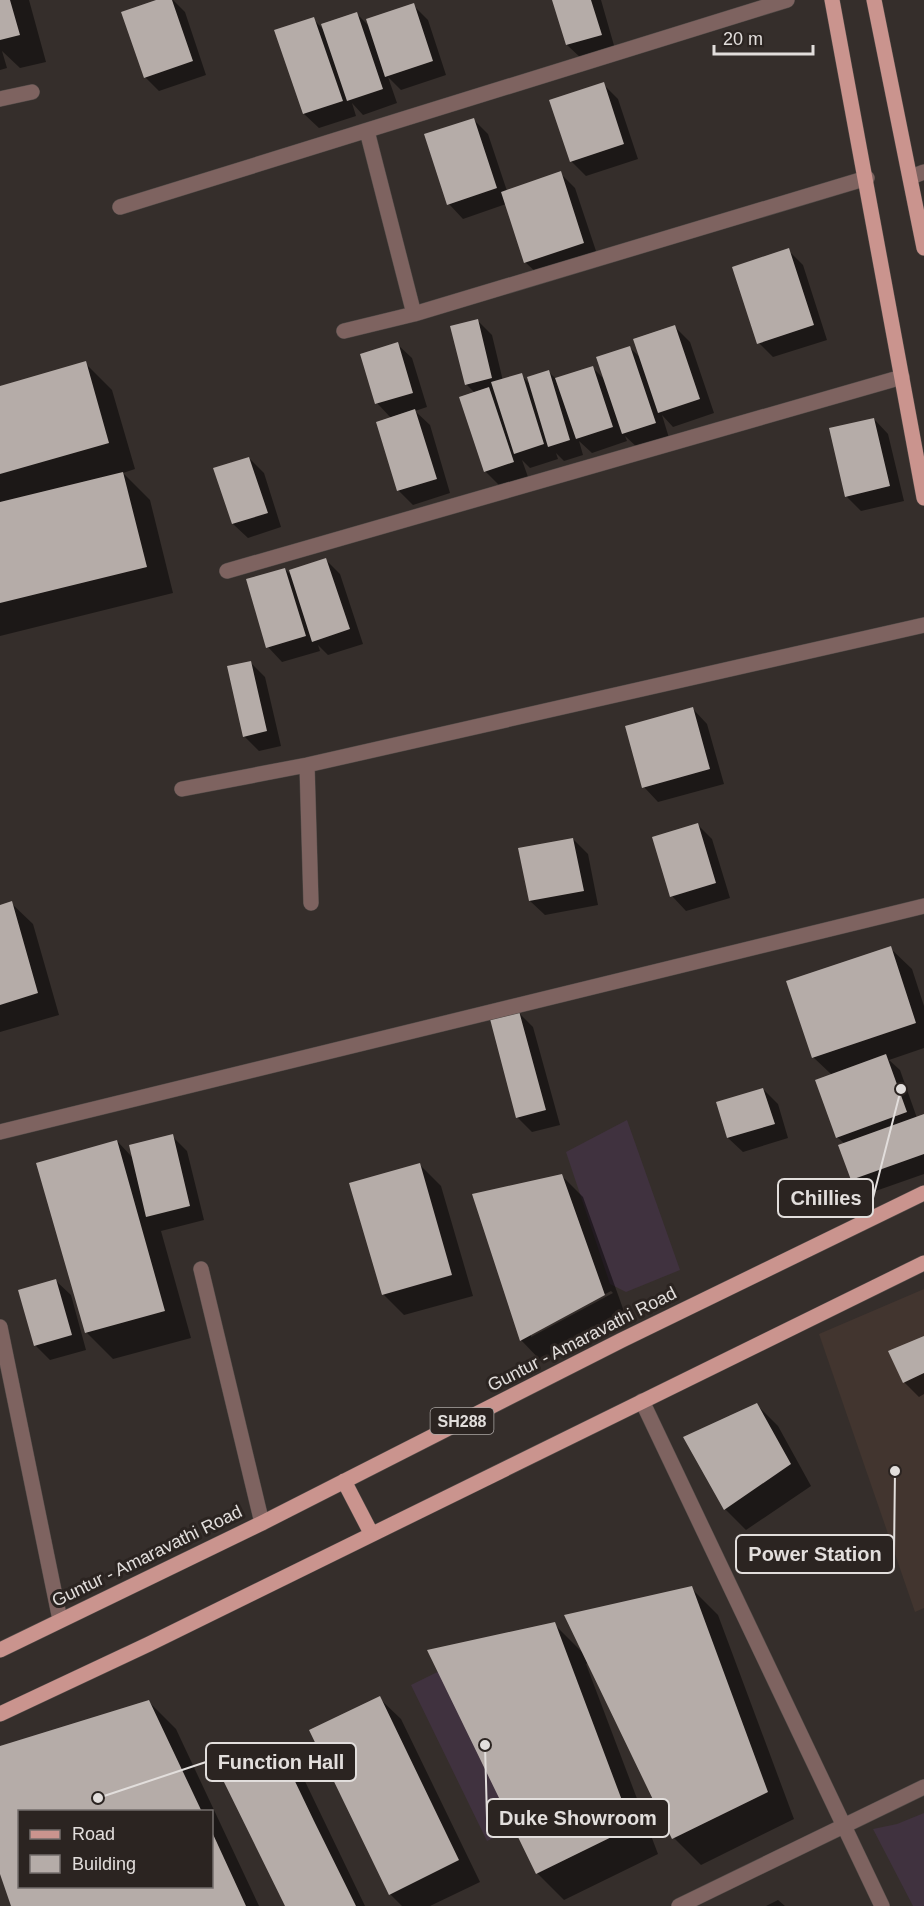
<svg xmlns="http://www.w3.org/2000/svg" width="924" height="1906" viewBox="0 0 924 1906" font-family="Helvetica,sans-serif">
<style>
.commercial{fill:#40323f}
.built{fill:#42352f}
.shadow{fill:#0007;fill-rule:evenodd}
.building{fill:#b5aca8}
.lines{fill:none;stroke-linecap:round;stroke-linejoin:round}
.minor-casing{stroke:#514a47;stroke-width:16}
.major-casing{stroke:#514a47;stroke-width:16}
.minor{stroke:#7e6360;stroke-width:15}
.major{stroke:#ca948e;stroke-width:15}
.labels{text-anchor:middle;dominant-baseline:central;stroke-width:6;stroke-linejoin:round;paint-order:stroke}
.shield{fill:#2b2421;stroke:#aba6a4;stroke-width:1.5}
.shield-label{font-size:16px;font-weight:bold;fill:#e2dedc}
.street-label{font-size:18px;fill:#e2dedc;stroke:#2b2421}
.leader{fill:none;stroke:#e2dedc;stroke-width:2}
.callout-dot{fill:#e2dedc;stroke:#2b2421;stroke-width:2}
.callout{fill:#2b2421;stroke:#e2dedc;stroke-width:2}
.callout-label{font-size:20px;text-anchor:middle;font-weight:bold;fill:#e2dedc}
</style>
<rect width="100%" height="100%" fill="#352e2b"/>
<path class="commercial" d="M627,1120l53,150 -54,22 -16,-8 -44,-132z
M484,1649l76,157 -73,35 -76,-156z
M924,1813v93h-11l-40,-77 24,-5z"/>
<path class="built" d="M924,1289v319l-9,4 -96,-278z"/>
<path class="shadow" d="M0,0h29l17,62 -26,6 -18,-17 5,17 -7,2z
M161,0h12l12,12 21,63 -47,16 -14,-14z
M554,0h47l14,49 -33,10 -15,-14z
M413,5l15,15 18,55 -45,15 -13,-13 9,26 -34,12 -11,-12 4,13 -37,12 -15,-14 9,-95 12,12 31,-18 14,14z
M603,84l15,15 20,60 -52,17 -15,-15z
M474,120l14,14 19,57 53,-18 15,15 23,69 -58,19 -15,-14 -19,-58 -43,15 -14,-15z
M788,250l15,15 24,75 -54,17 -14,-14z
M477,320l15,15 11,46 18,-6 10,10 18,-13 7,7 36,-12 13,13 25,-32 12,11 33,-32 15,15 24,71 -41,14 -11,-12 7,23 -31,10 -13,-12 2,5 -35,12 -13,-12 4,14 -19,6 -8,-8 2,6 -28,9 -8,-8 6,17 -28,9 -15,-15 -10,-78 -9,-9z
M397,344l15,14 15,49 -12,4 15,14 20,68 -37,12 -15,-15 -7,-72 -14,-15z
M85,363l27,27 23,79 -12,4 27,27 23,93 -173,43v-249z
M874,419l14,15 16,67 -43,10 -15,-15z
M249,458l15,15 17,54 -33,11 -15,-14z
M326,560l14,14 23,70 -35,11 -10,-10 2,6 -38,11 -14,-15 17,-78 8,8z
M251,663l14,14 16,69 -22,5 -15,-15z
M693,709l14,15 17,60 -66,18 -14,-15z
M698,825l14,14 18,59 -44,13 -14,-15z
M573,839l15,15 10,51 -53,10 -15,-14z
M11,903l22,21 26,91 -59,17v-126z
M890,948l22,21 12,37v42l-35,12 11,10 17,48 7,-2v58l-57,20 -14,-14 -13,-34 5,-2 -8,-7 -5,-62 -19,-18z
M519,1013l14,14 27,98 -28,7 -15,-15z
M763,1089l15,15 10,34 -45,14 -15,-14z
M172,1136l15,15 17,69 -43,11 30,107 -78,21 -27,-27 31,-191 16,17z
M420,1165l21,21 32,110 -69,19 -21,-21z
M561,1175l22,22 43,120 -84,45 -21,-22zM611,1291l2,2 -82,44v-4z
M56,1281l15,14 15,55 -36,10 -15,-15z
M924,1337v57l-5,3 -15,-15z
M757,1405l21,21 33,60 -65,44 -21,-21z
M691,1588l27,27 76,204 -93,46 -27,-27 -86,-175 -2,1 72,190 -94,46 -27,-27 17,-249 28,28z
M379,1698l22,21 79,163 -50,24h-28l-12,-12z
M149,1702l27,27 83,177h-246l-13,-37v-121zM20,1812h192v74h-192z
M279,1752l22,21 64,133h-78z
M778,1900l7,6h-19z"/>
<path class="building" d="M0,0h10l10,35 -20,5z
M156,0h16l21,61 -49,17 -23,-66z
M552,0h39l11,35 -36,10z
M414,3l19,58 -48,16 -19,-58z
M357,12l26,77 -36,12 -26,-77z
M314,17l29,84 -40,13 -29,-84z
M604,82l20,62 -54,18 -21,-62z
M474,118l23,70 -50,17 -23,-71z
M561,171l23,72 -60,20 -23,-71z
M789,248l25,77 -57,19 -25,-77z
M478,319l14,59 -27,7 -15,-59z
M675,325l25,74 -42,14 -25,-74z
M398,342l15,51 -38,11 -15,-50z
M630,346l26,77 -34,11 -26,-77z
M86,361l23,82 -109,31v-88z
M593,366l20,61 -37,12 -21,-61z
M549,370l21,70 -22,7 -21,-70z
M522,373l22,71 -30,10 -23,-72z
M489,387l25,75 -30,10 -25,-75z
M415,409l22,70 -40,12 -21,-69z
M874,418l16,68 -45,11 -16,-69z
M249,457l19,56 -36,11 -19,-56z
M123,472l24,95 -147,36v-101z
M326,558l24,71 -38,13 -23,-72z
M285,568l21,68 -40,12 -20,-69z
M251,661l16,70 -24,6 -16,-71z
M693,707l17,62 -68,19 -17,-62z
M698,823l18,60 -46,14 -18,-60z
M573,838l11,53 -55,10 -11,-53z
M12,901l26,92 -38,12v-100z
M891,946l25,77 -104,35 -26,-77z
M519,1011l27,99 -30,8 -26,-99z
M886,1054l21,58 -71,26 -21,-58z
M763,1088l12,36 -48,14 -11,-36z
M924,1114v40l-73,26 -13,-35z
M173,1134l17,72 -44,11 -17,-72z
M117,1140l48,171 -80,22 -49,-170z
M420,1163l32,112 -70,20 -33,-112z
M562,1174l43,121 -85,46 -48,-147z
M56,1279l16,56 -38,11 -16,-56z
M924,1336v37l-21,10 -15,-32z
M757,1403l34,61 -67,46 -41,-73z
M692,1586l76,206 -96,47 -108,-224z
M555,1622l77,205 -96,47 -109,-224z
M380,1696l79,164 -70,35 -80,-165z
M149,1700l53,112h-182v74h192v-54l34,74h-235l-11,-32v-128z
M280,1750l34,71 42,85h-71l-63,-128z"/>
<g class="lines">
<g class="minor-casing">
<path id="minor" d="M0,99l32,-7
M367,131l47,183 453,-136
M911,177l13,-5
M120,207l667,-207
M344,331l70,-17
M227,571l675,-194
M307,765l4,138
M182,789l125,-24 617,-140
M0,1132l924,-226
M201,1269l61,254
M0,1327l60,293
M642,1401l240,505
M679,1906l245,-119"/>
</g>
<g class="major-casing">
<path id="major" d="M832,0l92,498
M874,0l50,248
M344,1481l27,52
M0,1650l262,-127 360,-183 302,-147
M0,1714l149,-70 775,-381"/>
</g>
<use href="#minor" class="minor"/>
<use href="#major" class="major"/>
</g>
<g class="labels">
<rect class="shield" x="430.5" y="1408" width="63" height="26" rx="4.5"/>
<g class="shield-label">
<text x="462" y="1421">SH288</text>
</g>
<g class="street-label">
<text transform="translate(582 1339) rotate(-27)">Guntur - Amaravathi Road</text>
<text transform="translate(147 1556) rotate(-26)">Guntur - Amaravathi Road</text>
</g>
</g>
<path class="leader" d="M901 1089L873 1198M895 1471L894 1554M98 1798L206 1762M485 1745L487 1818"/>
<g class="callout-dot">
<circle cx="901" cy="1089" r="6"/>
<circle cx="895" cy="1471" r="6"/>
<circle cx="98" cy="1798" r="6"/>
<circle cx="485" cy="1745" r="6"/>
</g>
<g class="callout">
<rect x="778" y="1179" width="95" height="38" rx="6"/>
<rect x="736" y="1535" width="158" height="38" rx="6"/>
<rect x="206" y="1743" width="150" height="38" rx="6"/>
<rect x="487" y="1799" width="182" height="38" rx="6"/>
</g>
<g class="callout-label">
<text x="826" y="1205">Chillies</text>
<text x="815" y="1561">Power Station</text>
<text x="281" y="1769">Function Hall</text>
<text x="578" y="1825">Duke Showroom</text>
</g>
<rect x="18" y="1810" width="195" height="78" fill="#2b2421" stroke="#746e6c" stroke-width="1.5"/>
<rect x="30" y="1830" width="30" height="9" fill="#ca948e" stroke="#746e6c" stroke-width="1.5"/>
<text x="72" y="1840" font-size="18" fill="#e2dedc">Road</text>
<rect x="30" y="1855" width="30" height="18" fill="#b5aca8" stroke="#746e6c" stroke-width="1.5"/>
<text x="72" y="1870" font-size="18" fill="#e2dedc">Building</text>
<path d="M714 45v9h99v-9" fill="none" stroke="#e2dedc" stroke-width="3"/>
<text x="723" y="45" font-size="18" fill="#e2dedc" stroke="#2b2421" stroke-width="4.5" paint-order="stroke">20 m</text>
</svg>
